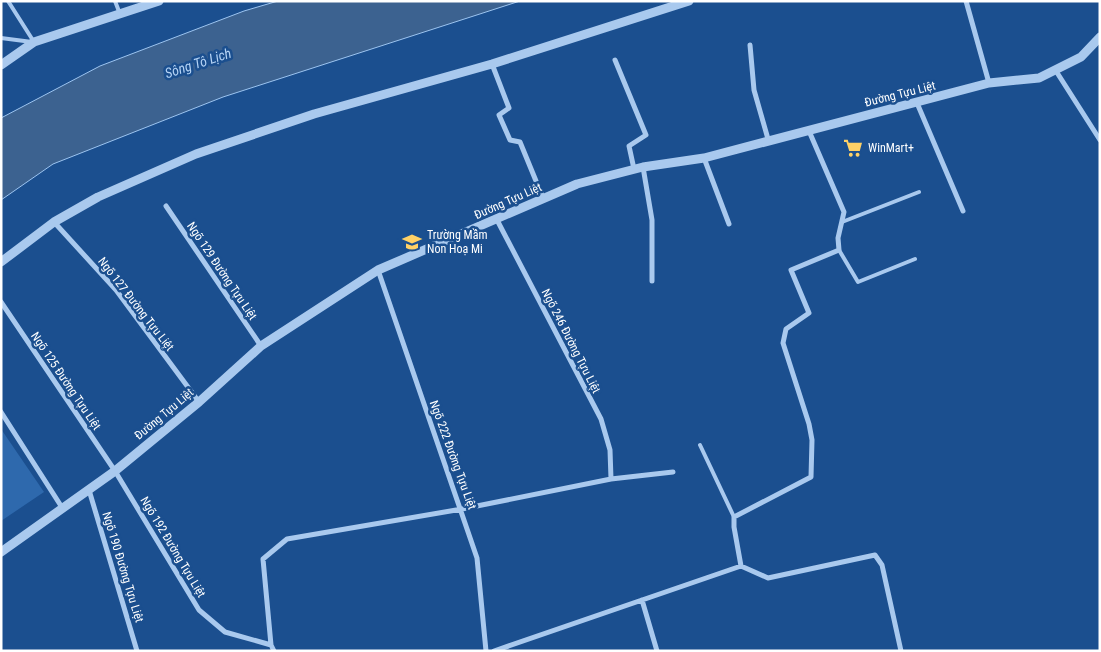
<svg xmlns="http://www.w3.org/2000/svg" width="1101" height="652" viewBox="0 0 1101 652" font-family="'Roboto Condensed',sans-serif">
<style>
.green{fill:#2e69ad}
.water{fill:#3c6290;stroke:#9cc4f0}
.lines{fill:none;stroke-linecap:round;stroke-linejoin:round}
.service{stroke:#a9c9ee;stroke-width:4}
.minor{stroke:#a9c9ee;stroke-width:5}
.tertiary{stroke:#a9c9ee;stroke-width:9}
.labels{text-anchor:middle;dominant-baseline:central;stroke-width:5;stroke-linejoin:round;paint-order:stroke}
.street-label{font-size:12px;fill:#fff;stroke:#1b4f8f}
.poi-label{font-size:12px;fill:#fff;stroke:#1b4f8f;text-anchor:start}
.water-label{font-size:14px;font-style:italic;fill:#b5d3f5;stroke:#1b4f8f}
</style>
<rect width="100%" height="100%" fill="#1b4f8f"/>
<path class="green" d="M1,429l43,63 -43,29z"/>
<path class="water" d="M278,1h242l-297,96 -170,67 -52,36v-82l99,-52 144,-55z"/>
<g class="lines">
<path class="service" d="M8,1l26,41
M115,1l5,13
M1,38l31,4
M842,222l77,-30
M839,250l19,32 57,-23
M700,445l34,72"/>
<path class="minor" d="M966,1l23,82
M750,45l4,45 14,49
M615,60l31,75 -17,11 5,23
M492,64l17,44 -10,7 11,25 10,2 23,56
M1056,71l44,69
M917,103l46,108
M704,158l25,66
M643,167l9,53v61
M166,206l95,140
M496,218l105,201 9,31 1,29
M54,222l62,68 83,112
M378,270l99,288 9,93
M1,302l114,169 84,139 26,22 46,13 3,6
M1,412l62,97
M89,490l48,161
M741,566l-7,-39v-10l77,-40 1,-37 -3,-16 -26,-81 3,-14 23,-16 -18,-43 48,-20 -1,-12 6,-26 -35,-81
M642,600l15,51
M271,645l-8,-86 24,-20 175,-30 149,-30 62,-7
M494,651l247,-85 27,12 107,-23 7,10 19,86"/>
<path class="tertiary" d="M1,65l33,-23 125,-41
M1,262l53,-40 44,-25 98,-43 118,-40 178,-50 197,-63
M1,552l114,-81 84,-69 62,-56 117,-76 199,-86 66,-17 61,-9 285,-75 50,-5 42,-21 19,-20"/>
</g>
<defs>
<g id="supermarket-bare" transform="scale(1.5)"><path d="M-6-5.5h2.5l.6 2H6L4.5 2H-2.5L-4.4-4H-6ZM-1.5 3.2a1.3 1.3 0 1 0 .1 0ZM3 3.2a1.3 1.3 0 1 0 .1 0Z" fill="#ffd166" stroke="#1b4f8f" stroke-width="2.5" paint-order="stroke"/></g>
<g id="school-bare" transform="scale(1.5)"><path d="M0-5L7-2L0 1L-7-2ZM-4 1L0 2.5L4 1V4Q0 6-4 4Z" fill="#ffd166" stroke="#1b4f8f" stroke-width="2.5" paint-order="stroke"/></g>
</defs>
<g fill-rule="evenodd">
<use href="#supermarket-bare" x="853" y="148"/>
<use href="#school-bare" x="412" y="242"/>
</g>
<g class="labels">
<g class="street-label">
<text transform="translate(900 94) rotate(-14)">Đường Tựu Liệt</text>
<text transform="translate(508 201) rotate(-24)">Đường Tựu Liệt</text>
<text transform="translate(222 271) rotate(56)">Ngõ 129 Đường Tựu Liệt</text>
<text transform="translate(136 304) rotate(52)">Ngõ 127 Đường Tựu Liệt</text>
<text transform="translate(571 341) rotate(63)">Ngõ 246 Đường Tựu Liệt</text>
<text transform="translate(66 381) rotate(56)">Ngõ 125 Đường Tựu Liệt</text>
<text transform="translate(164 414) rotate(-40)">Đường Tựu Liệt</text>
<text transform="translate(453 455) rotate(70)">Ngõ 222 Đường Tựu Liệt</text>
<text transform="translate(173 547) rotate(59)">Ngõ 192 Đường Tựu Liệt</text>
<text transform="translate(123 567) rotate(73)">Ngõ 190 Đường Tựu Liệt</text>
</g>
<g class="poi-label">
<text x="868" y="148">WinMart+</text>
<text x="427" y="235">Trường Mầm<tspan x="427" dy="14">Non Hoạ Mi</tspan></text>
</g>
<g class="water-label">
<text transform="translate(198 63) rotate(-18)">Sông Tô Lịch</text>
</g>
</g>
<rect width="1101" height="652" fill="none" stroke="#ffffff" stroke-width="5"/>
</svg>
